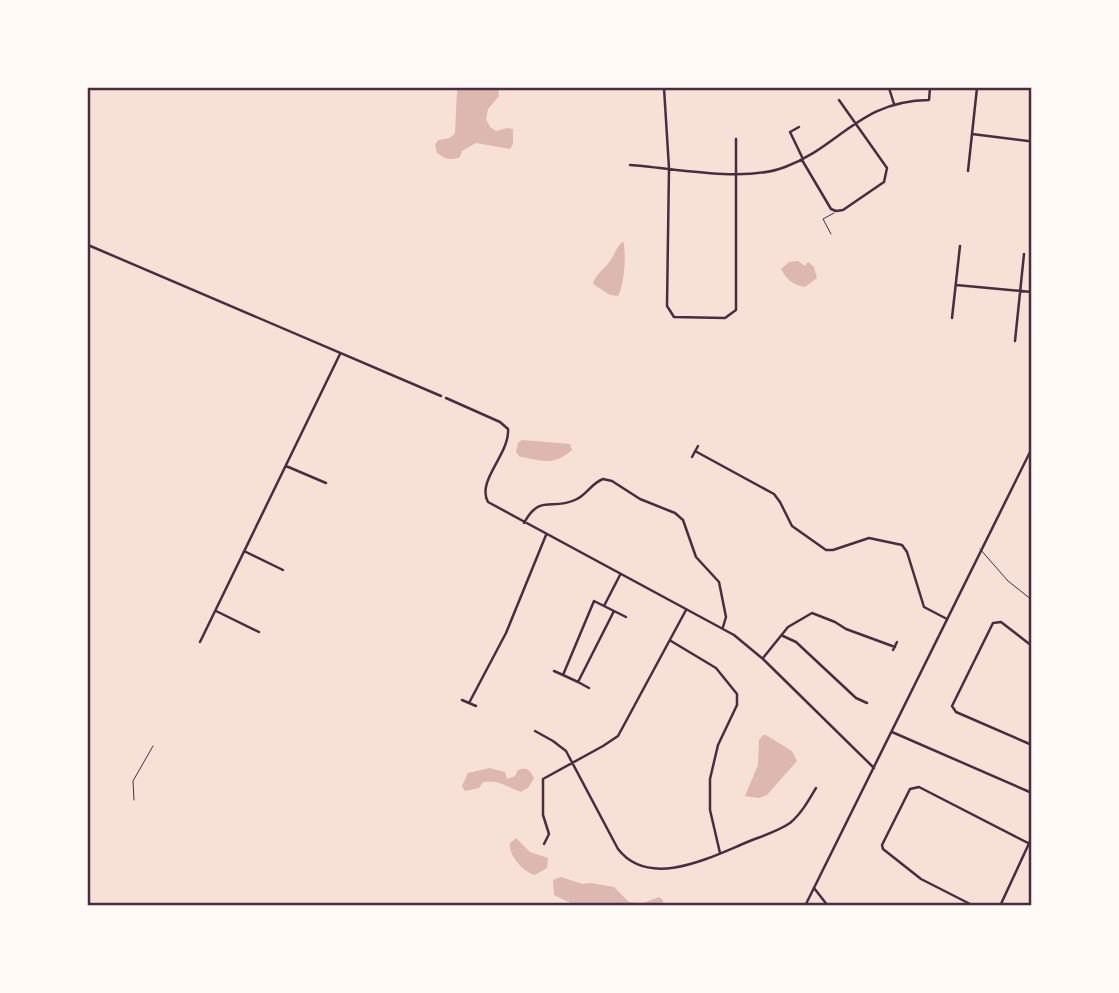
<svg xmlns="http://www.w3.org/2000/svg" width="1119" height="993" viewBox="0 0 1119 993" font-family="'DM Sans',sans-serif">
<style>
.water{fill:#dcb8b0}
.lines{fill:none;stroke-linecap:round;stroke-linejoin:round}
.service{stroke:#4a2c40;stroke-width:1}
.minor{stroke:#4a2c40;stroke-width:2.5}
.tertiary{stroke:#4a2c40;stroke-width:2.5}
.neatline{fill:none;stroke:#4a2c40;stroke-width:2.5}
</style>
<rect width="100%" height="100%" fill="#f7e1d7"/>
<path class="water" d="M459,88h39l1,8 -11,13 -2,10 4,8 6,4 11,-3 6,1v15l-3,5 -34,-6 -14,8 -2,6c-9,4 -15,2 -23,-4l-2,-8 3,-5 12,-2 5,-5 2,-42z
M623,241c4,12 1,45 -5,55l-8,-1 -17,-11c2,-10 11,-14 17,-23 5,-7 7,-15 13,-20z
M798,261l7,5 3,-4 6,5 3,11 -12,9c-11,-1 -19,-8 -24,-18l8,-7z
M522,440l48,4 2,6c-20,17 -28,10 -52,7l-4,-5 2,-9z
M763,735h3l26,16 5,10 -30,34 -8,3 -14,-2 13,-31 1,-25z
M490,768l15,4 2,7 8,-3 3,-6c9,-3 12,0 16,8l-6,10 -7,4c-13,-4 -22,-13 -38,-10l-4,6 -14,3 -3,-5 6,-13z
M516,838l14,14 18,6 -1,10 -12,7c-12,-3 -27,-20 -25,-32z
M561,877l22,7 8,-1 23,4 15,15 14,1 16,-6 4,3v5h-88l-21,-10 -1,-15z"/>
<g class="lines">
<path class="service" d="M831,234l-8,-15 11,-6
M980,549l28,32 24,19
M134,800l-1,-19 20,-35"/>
<path class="minor" d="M664,88l5,80 -2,138 7,11 51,1 11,-8v-171
M889,88l5,16
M799,127l-9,5 13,27
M972,134l56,7
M802,160l29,49 5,2 7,-1 41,-28 3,-14 -48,-68
M630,165c44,3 114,18 155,2 56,-21 74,-66 144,-67l1,-12
M968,171l9,-83
M88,245l353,151
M956,285l76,7
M952,318l8,-72
M1015,341l9,-87
M446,398l54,24 8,7c2,25 -32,52 -20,73l246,133 29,24 111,109
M695,451l79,43 6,8 12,24 34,24h7l36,-12 33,7 5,7 17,55 23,12
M692,457l6,-11
M286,466l40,17
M524,523c17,-31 28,-11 53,-24 10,-5 15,-16 26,-20l9,2 28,18 35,14 8,7 13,37 23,25 7,35 -3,10
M244,551l39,19
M604,606l10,5 -36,71 -15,-7 31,-74 10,5 16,-31
M216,611l43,21
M614,611l12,6
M783,636l13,6 60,56 11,5
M671,641l45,27 21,26v11l-19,40 -8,34v31l10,43
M200,642l140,-288
M1032,646l-31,-24 -8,1 -41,83 4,6 76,33
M893,650l4,-8
M763,658l25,-31 24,-14 23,9 11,7 49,18
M554,671l9,4
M578,682l11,6
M462,700l14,6
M469,703l37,-70 40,-98
M535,731l18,10 13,10 52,98c31,40 91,9 127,-6 14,-6 32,-11 45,-20 11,-9 19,-23 26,-35
M892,732l140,61
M544,844l5,-10 -6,-19v-36l60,-33 15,-10 68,-126
M814,888l14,18
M974,906l-53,-27 -38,-30 -1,-4 28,-56 9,-2 113,58
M1000,906l32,-69"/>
<path class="tertiary" d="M805,906l227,-458"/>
</g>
<rect width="1119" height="993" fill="none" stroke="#fffaf5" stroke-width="178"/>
<rect x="89" y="89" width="941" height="815" class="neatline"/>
</svg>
